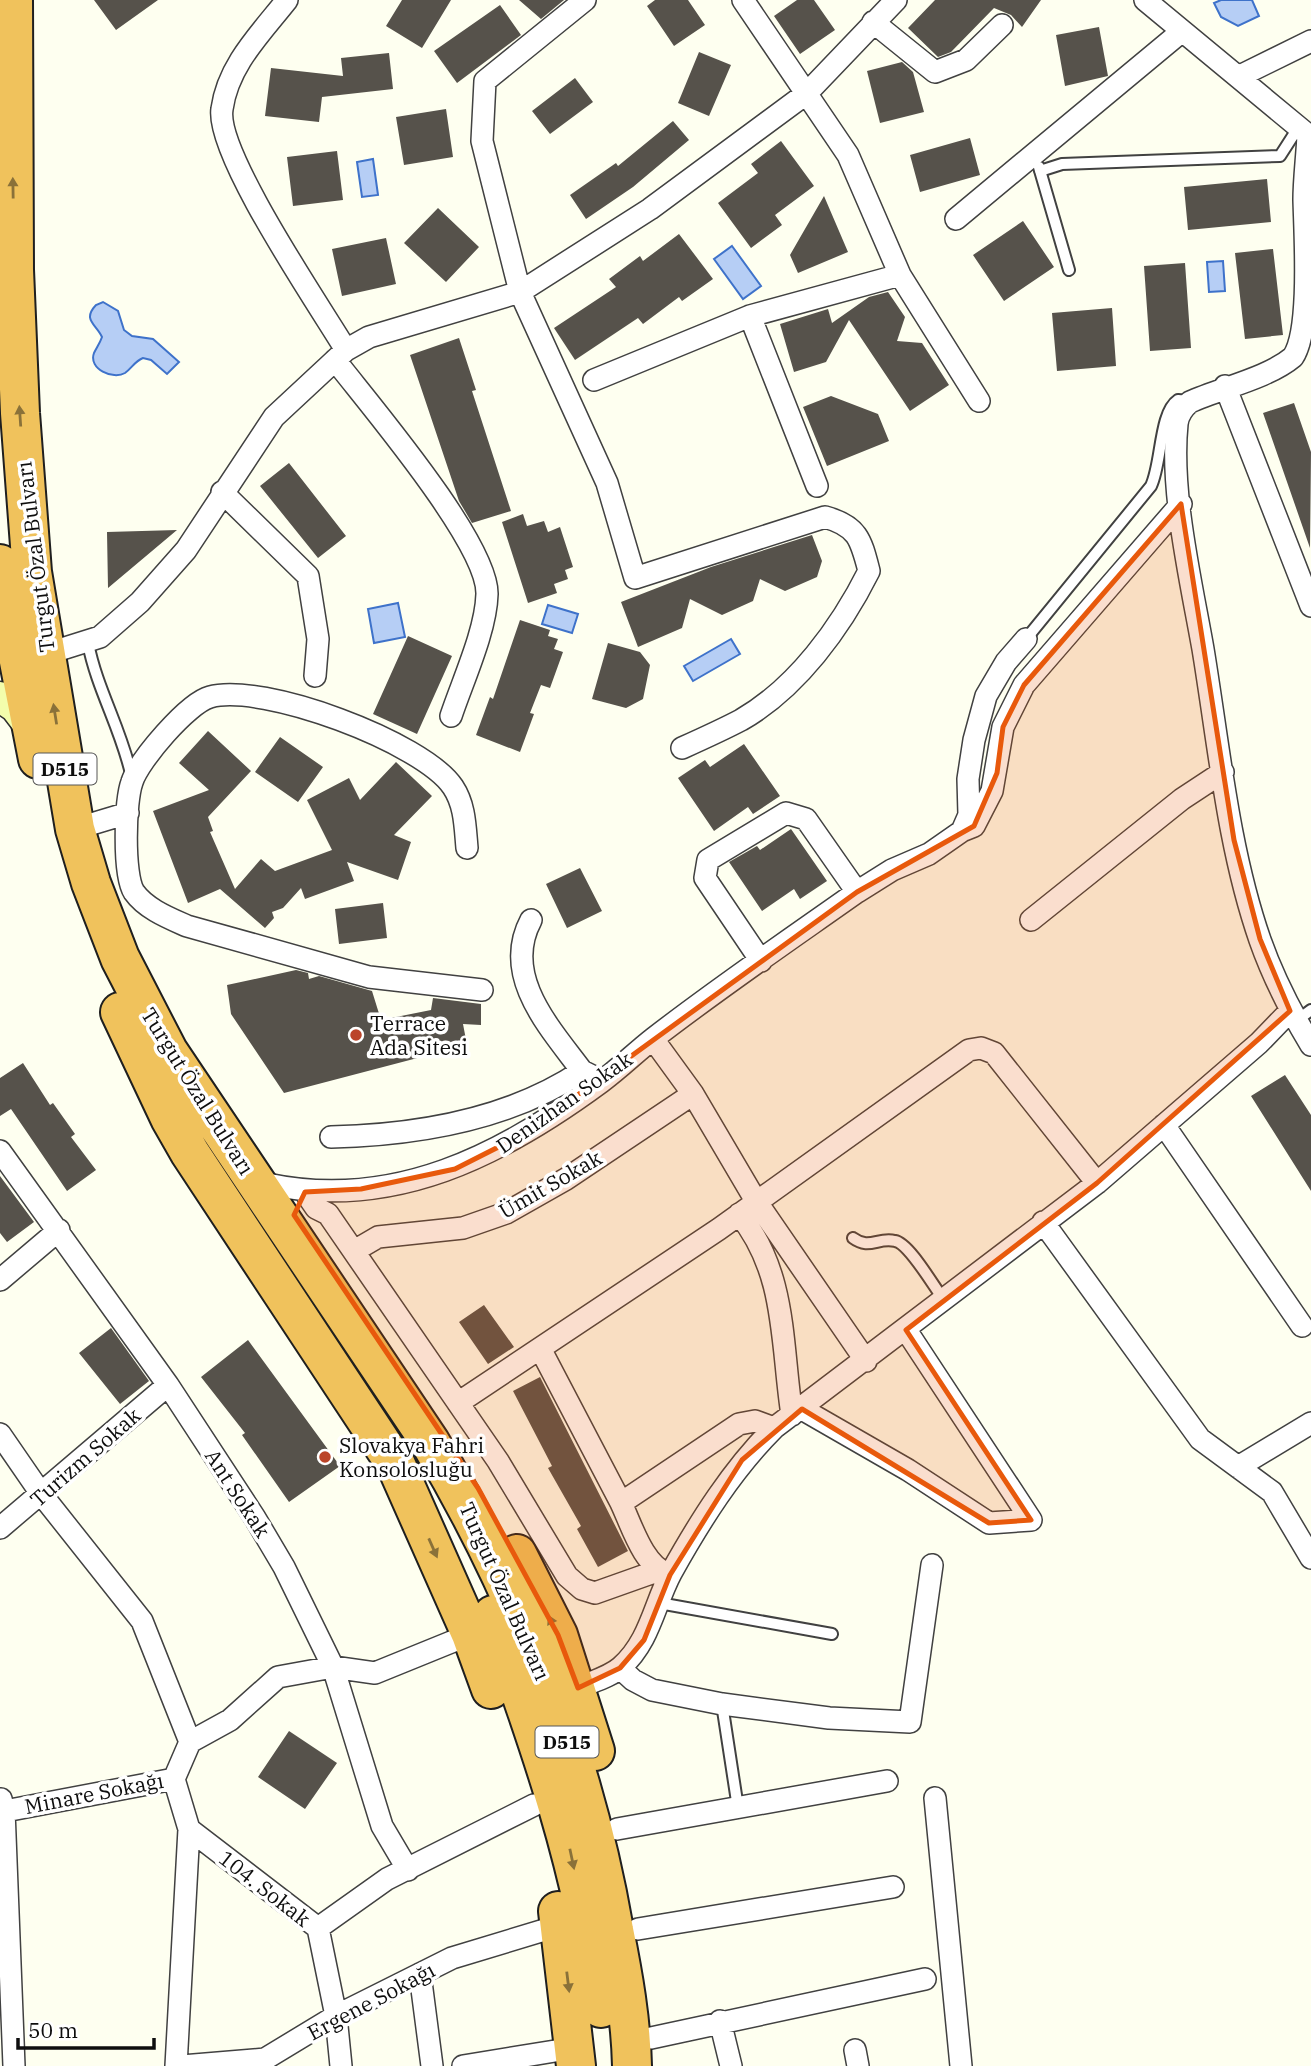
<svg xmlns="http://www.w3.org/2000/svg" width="1311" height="2066" viewBox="0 0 1311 2066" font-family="'IBM Plex Serif',serif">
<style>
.water{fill:#b6cef5;stroke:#3e72ca;stroke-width:2}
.building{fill:#56524b}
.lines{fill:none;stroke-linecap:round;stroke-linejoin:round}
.lane-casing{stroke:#414141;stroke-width:14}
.street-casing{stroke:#414141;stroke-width:24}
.secondary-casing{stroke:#303030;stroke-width:33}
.highway-casing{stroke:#1f1f1f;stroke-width:42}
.lane{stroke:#fff;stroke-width:10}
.street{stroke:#fff;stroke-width:21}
.secondary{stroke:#f3fdac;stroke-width:30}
.highway{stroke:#f0c25c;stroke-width:38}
.oneway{fill:#8a7139}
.marked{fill:#e8590c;fill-opacity:0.2;stroke:#e8590c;stroke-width:5;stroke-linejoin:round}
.poi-dot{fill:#bb4429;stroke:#fff;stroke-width:2.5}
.labels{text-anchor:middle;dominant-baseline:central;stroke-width:7;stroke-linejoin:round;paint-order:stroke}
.shield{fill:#fff;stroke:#565656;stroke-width:2}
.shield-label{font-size:19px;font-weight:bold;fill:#0e0e0e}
.street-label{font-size:21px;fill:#0e0e0e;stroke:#fff}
.poi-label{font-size:21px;fill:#0e0e0e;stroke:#fff;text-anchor:start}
</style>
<rect width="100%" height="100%" fill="#fefff0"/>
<path class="water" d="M1221,0h31l7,16 -21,10 -17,-9 -7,-14z
M373,159l5,36 -16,2 -5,-35z
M732,246l29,40 -18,13 -29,-40z
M1223,261l2,30 -16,1 -2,-30z
M103,302l15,9 6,19 8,6 21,3 26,23 -12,12 -16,-14 -8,-2c-8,3 -11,10 -18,15 -12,7 -37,-4 -31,-20 3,-6 6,-10 8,-16 -6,-13 -20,-17 -6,-32z
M398,603l7,34 -31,6 -6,-34z
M548,605l30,9 -6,19 -30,-9z
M731,639l9,15 -47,27 -9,-15z"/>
<path class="building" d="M94,0h64l-42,30z
M402,0h49l-29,48 -36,-22z
M519,0h45l-23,19z
M655,0h33l17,25 -31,21 -27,-40z
M797,0h17l21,30 -35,24 -26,-38z
M935,0h106l-19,27 -11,-12 -17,-7 -43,44 -13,5 -30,-29z
M500,5l21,30 -64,48 -23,-32z
M1099,27l9,49 -43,10 -9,-51z
M699,52l32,13 -22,51 -31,-13z
M389,53l4,36 -71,8 -3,25 -54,-6 6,-48 72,8 -2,-18z
M902,62l11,10 11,40 -44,11 -13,-52z
M575,78l18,24 -43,32 -18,-23z
M446,109l7,48 -49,8 -8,-48z
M673,121l16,19 -56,47 -47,32 -16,-24 46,-32 2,3z
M970,138l10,37 -60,17 -10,-37z
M781,141l33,45 -39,29 7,10 -31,23 -33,-45 40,-30 -7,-9z
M337,151l6,49 -50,6 -6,-49z
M1267,179l4,43 -83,8 -4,-43z
M824,196l24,56 -50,21 -8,-18z
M438,208l41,39 -33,35 -42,-39z
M1023,221l31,46 -50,34 -31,-46z
M679,234l34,45 -31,22 -3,-4 -36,27 -5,-6 -63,42 -21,-32 62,-41 -7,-8 31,-23 3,5z
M386,238l10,46 -54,12 -10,-47z
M1273,249l10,86 -38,4 -10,-86z
M1185,263l6,85 -41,3 -6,-85z
M888,292l17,25 -8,24 25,2 27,42 -39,26 -61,-91 -23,42 -32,10 -14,-48 48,-15 4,14 37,-26z
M1112,308l4,58 -59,5 -5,-58z
M459,338l17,52 -4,1 39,120 -39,12 -13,-22 -49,-146z
M831,396l47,18 11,27 -62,25 -24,-59z
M1294,403l17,49 -1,96 -47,-135z
M289,463l57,73 -28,22 -58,-72z
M523,514l4,12 17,-5 4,11 12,-5 13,40 -8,3 3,9 -14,5 3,9 -29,10 -26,-81z
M177,530l-69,58 -1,-56z
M812,535l10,26 -5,16 -32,14 -25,-12 -7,22 -31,14 -32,-16 -8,29 -44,19 -17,-45 90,-35z
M520,620l30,10 -2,6 10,3 -4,10 9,3 -13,36 -9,-3 -11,28 4,1 -14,38 -44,-17 14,-38 3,2z
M408,636l44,20 -35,78 -44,-20z
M608,643l32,9 10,13 -7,34 -17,9 -34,-9z
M208,731l43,40 -43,46 5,14 -3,1 25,57 26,-30 14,12 57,-21 -25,-50 42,-22 11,22 36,-38 36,34 -38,39 17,7 -13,38 -51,-18 7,19 -49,18 -4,-11 -18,20 -11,4 2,6 -9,10 -45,-39 -32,14 -35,-92 56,-21 -30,-27z
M280,737l43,30 -25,35 -43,-30z
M744,744l36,52 -27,18 -5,-7 -34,24 -36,-53 27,-18 5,7z
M791,829l36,52 -27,18 -6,-10 -32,22 -33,-49 28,-16 3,4z
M580,868l22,43 -35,17 -21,-44z
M383,903l4,35 -48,6 -4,-35z
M296,970l12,3 1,6 10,-3 53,15 9,29 50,-10 2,-12 48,6v21l-18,-1 4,21 -183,48 -53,-79 -4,-29z
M23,1063l27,42 3,-2 22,31 -4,3 25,33 -29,21 -56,-82 -11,7v-38z
M1285,1075l26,40v76l-60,-95z
M0,1176l34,46 -27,20 -7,-9z
M484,1305l30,42 -26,17 -29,-42z
M111,1328l38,53 -29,23 -41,-51z
M248,1340l92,126 -51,36 -47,-67 3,-2 -44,-56z
M540,1377l88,174 -30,16 -21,-38 4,-3 -33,-58 4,-2 -39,-75z
M289,1731l48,32 -32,46 -47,-32z"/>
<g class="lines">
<g class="lane-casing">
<path id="lane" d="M1039,167l30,103
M1040,171l22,-7 218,-8 18,-28
M1026,639l125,-153c11,-23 8,-73 27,-86l11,1
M88,643c9,47 34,87 44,135
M1296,1021l15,-11
M853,1238c16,12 25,-1 42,3 14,2 39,46 49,59
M659,1603l173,31
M722,1704l16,104"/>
</g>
<g class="street-casing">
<path id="street" d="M287,0c-26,33 -59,65 -65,109 -7,44 97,196 124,241
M585,0l-100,81 -3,60 38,151 87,191 28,95 190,-61c33,9 36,23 44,54 -28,56 -72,117 -128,149 -19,10 -39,19 -59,28
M743,0l105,155 52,120 79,126
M1145,0l163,135c-1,22 -4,44 -4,65 1,37 7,131 -11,157 -25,21 -72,31 -103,45 -7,6 -12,12 -13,22 -7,68 14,157 26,225 16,97 25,199 57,291 13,37 31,72 51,105
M873,22l62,50 31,-12 36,-35
M1240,76l71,-35
M956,219l225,-187
M750,316l67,170
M335,360c34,44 153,183 152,234 -1,37 -24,86 -36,122
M594,380l156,-64 150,-41
M1225,386l86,220
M222,492l86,84 10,63 -3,37
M46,654l54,-17 40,-35 46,-52 88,-133 72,-67 23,-13 151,-45 130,-83 157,-116 89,-93
M75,829l53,-16
M964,830l10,-4 18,-35 11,-64 21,-42 157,-181
M467,848c-2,-22 -2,-43 -14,-61 -30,-45 -192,-105 -243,-90 -22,6 -71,63 -78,85 -7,19 -9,93 2,110 12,17 35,26 53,34l182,51 113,13
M531,920c-30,56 19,108 51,151
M1031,920l151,-121 41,-27
M761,961l-56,-83 3,-18 78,-47 20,6 51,73
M653,1039l40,55 63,107 110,160
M1164,1125l138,201
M331,1137c86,-2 178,-17 251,-66l20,10
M0,1151l168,234 87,133 29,49 49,100 49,159 26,44
M267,1184c127,27 235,-29 334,-102 19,-14 35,-30 53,-44 66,-51 135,-98 203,-146l35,-22 37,-16 33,-23 7,-16 -1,-36 6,-39 12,-44 20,-34 20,-23
M305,1192l11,16 12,6 170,247 69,115 15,13 13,4 62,-22
M739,1214c48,59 42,129 53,201
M1043,1222l157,217 72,53 39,66
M354,1251l24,-14 85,-9 43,-15 60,-34 127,-85
M0,1280l59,-50
M543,1354l78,149
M458,1403l261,-174 250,-179 12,-2 13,5 103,130
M802,1409l106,61 81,53 42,-3 -125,-190
M0,1434l42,61 100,126 48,121
M1238,1467l73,-44
M0,1528l168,-143
M668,1574c-25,-9 -36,-48 -47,-71l118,-79 16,-3 19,7
M620,1668l13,12 19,10 70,14 107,14 81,4 22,-157
M578,1688c13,-6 32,-11 43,-21 29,-26 33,-62 50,-94 29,-52 61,-103 103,-145l323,-245 162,-140 31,-32
M174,1779l15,50 129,99 69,-49 147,-74
M935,1798l26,268
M1,1799l3,11 10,256
M0,1812l174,-33 16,-37 40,-22 48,-43 55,-10 42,6 96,-39
M617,1829l270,-48
M318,1928l18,88 5,50
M638,1929l255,-42
M420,1974l12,92
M720,2021l11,45
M651,2038l274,-59
M855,2050l3,16
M176,2066l13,-237
M182,2066l83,-7 71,-43 116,-58 109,-33
M463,2066l92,-15"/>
</g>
<g class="secondary-casing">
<path id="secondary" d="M0,697l15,10 16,21"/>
</g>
<g class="highway-casing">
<path id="highway" d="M13,0l1,270 6,143 12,159 43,257 16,54 29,75 48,93 262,391c89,150 154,315 184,488 9,45 17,90 18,136
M0,564l38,195
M120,1012l50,106 20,35 206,312 75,169 20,55
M517,1554l41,81 37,116
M493,1615c46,127 92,258 108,393
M558,1911l18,155"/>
</g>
<use href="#lane" class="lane"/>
<use href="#street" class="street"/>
<use href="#secondary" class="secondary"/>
<use href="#highway" class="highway"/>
</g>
<defs><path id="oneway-solid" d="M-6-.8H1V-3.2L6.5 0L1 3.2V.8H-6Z" transform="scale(1.75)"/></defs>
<g class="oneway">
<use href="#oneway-solid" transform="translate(13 188) rotate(-91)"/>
<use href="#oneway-solid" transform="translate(20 416) rotate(-94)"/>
<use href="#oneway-solid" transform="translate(55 714) rotate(-99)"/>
<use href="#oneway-solid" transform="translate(433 1548) rotate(66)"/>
<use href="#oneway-solid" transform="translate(553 1625) rotate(-116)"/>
<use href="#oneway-solid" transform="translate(572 1859) rotate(78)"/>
<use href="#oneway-solid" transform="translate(568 1982) rotate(83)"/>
</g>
<path class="marked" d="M1181,504l53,336 26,99 30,72 -193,172 -191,147 125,190 -42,3 -187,-114 -60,51 -72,115 -26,65 -24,28 -42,20 -20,-53 -80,-147 -184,-273 11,-23 56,-3 94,-20 69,-35 333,-242 117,-66 23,-53 6,-46 21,-42z"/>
<g class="poi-dot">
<circle cx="356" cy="1035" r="7"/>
<circle cx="325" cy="1457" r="7"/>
</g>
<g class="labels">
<g class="shield">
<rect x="33.5" y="753.5" width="63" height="31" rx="5"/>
<rect x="535.5" y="1726.5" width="63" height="31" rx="5"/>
</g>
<g class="shield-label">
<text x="65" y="769">D515</text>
<text x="567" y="1742">D515</text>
</g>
<g class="street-label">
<text transform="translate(35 557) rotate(-97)">Turgut Özal Bulvarı</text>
<text transform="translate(198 1091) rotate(58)">Turgut Özal Bulvarı</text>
<text transform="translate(564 1102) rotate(-35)">Denizhan Sokak</text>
<text transform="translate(550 1184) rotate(-30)">Ümit Sokak</text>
<text transform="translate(85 1457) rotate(-41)">Turizm Sokak</text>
<text transform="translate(238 1493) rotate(57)">Ant Sokak</text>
<text transform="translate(505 1591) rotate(66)">Turgut Özal Bulvarı</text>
<text transform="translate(94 1793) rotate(-11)">Minare Sokağı</text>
<text transform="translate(265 1888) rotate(38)">104. Sokak</text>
<text transform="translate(371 2001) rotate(-28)">Ergene Sokağı</text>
</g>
<g class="poi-label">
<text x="370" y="1023">Terrace<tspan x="370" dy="24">Ada Sitesi</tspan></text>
<text x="339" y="1445">Slovakya Fahri<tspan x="339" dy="24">Konsolosluğu</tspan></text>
</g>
</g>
<path d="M18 2038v10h136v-10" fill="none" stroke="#0e0e0e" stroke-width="3.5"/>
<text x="28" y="2038" font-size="21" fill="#0e0e0e" stroke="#ffffff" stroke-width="5" paint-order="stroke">50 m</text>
</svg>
